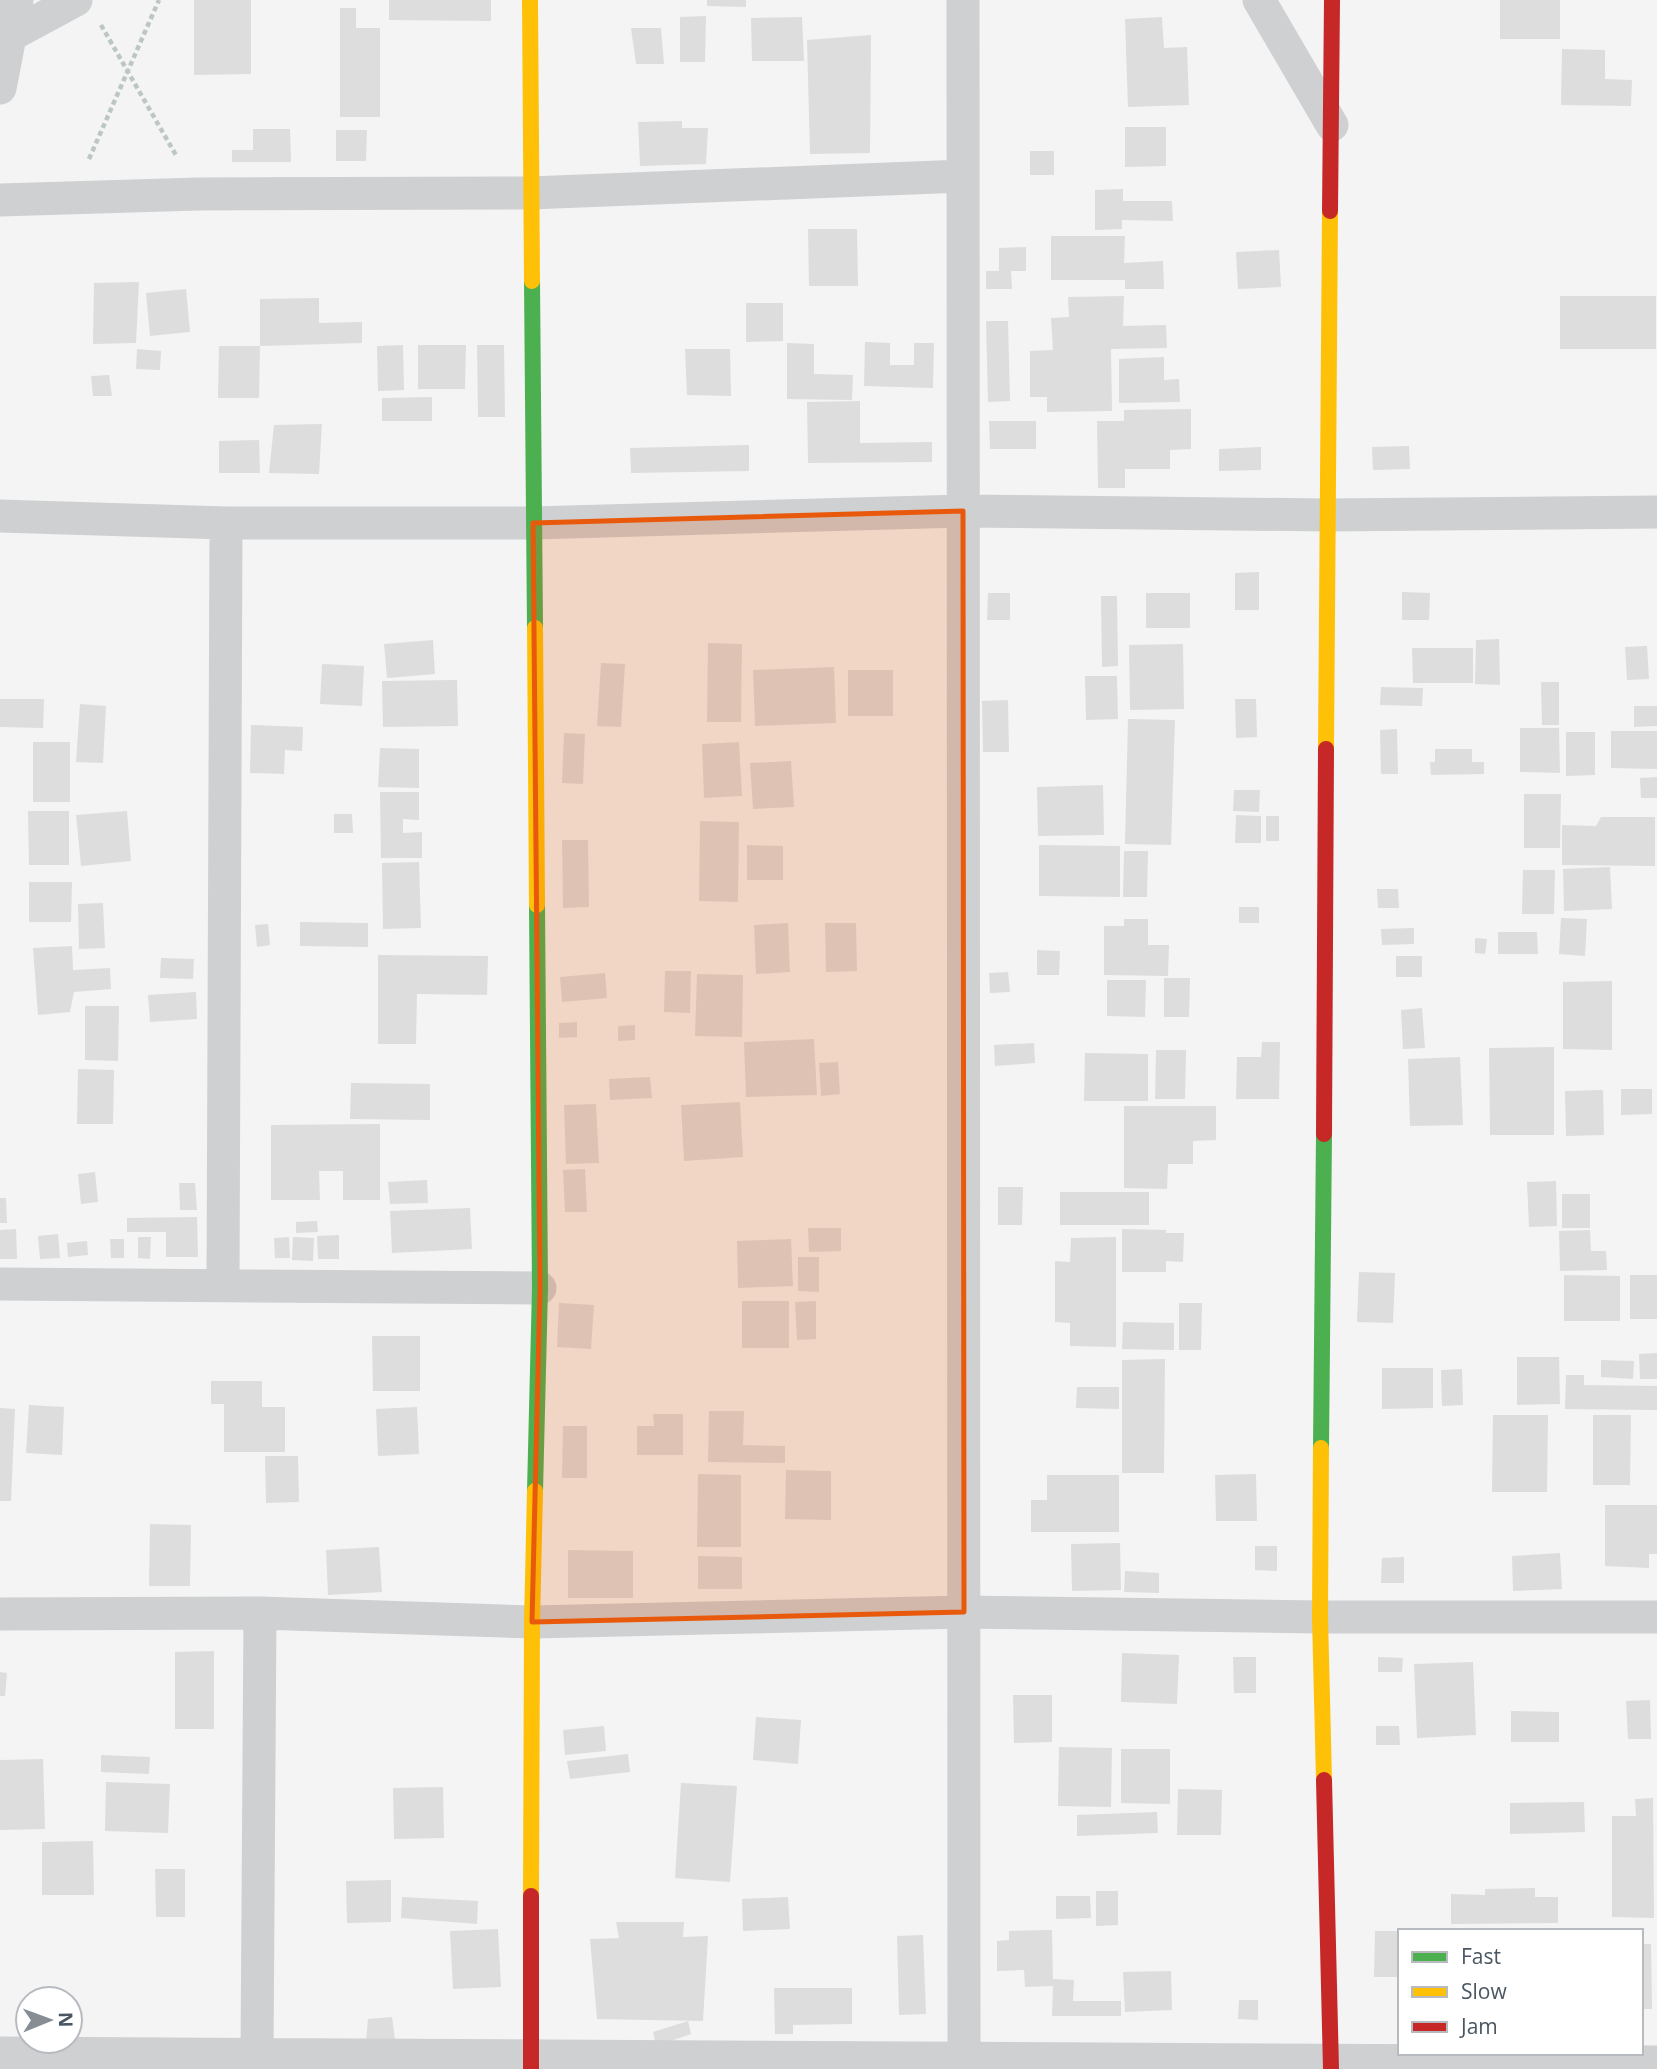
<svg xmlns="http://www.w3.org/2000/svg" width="1657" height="2069" viewBox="0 0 1657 2069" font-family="'Open Sans',sans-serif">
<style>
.building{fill:#ddddde}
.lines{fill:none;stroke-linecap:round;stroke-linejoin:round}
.path{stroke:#bcc7c4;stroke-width:4.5;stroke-dasharray:5 3.5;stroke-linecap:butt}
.street{stroke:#ced0d2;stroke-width:33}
.fast{stroke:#4caf50;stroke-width:16}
.slow{stroke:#ffc107;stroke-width:16}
.jam{stroke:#c62828;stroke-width:16}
.marked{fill:#e8590c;fill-opacity:0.2;stroke:#e8590c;stroke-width:5;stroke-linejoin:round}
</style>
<rect width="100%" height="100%" fill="#f4f4f4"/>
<path class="building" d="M194,0h57v74l-57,1z
M389,0h102v21l-102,-1z
M707,0h39v7l-39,-1z
M1500,0h60v39h-60z
M340,8h16v20h24v89h-40z
M706,16l-1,46h-25v-45z
M802,17l2,44h-52l-1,-43z
M1162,17l2,31 23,-1 2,58 -61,2 -3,-88z
M631,28h30l3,36h-28z
M871,35l-1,118 -60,1 -3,-114z
M1562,49l43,1v29l27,1 -1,26 -70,-1z
M682,121v7h26l-2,36 -66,2 -2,-44z
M1125,127h41v39l-41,1z
M253,129h37l1,33h-59v-12h21z
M336,130h31l-1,31h-30z
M1030,151h24v24h-24z
M1123,189v12h49l1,20 -51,-1v9l-27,1v-40z
M808,229h49l1,57h-49z
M1051,236h74l-1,27 39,-2 1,28h-39v-9h-74z
M1026,247v24h-15l1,18h-26v-18h13v-23z
M1279,250l2,37 -43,2 -2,-37z
M139,282l-3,61 -43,1 1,-61z
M186,289l4,43 -40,4 -4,-43z
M1124,296l-1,30 43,-1 1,23 -56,1 1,62 -65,1v-15h-17v-46l23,-1 -2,-32 18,-1 -1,-20z
M1560,296h96v53h-96z
M319,298v25l43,-1v21l-102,3v-47z
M746,303h37v38l-37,1z
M986,321h22l2,80 -22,1z
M865,342l25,1v22h24v-22h20l-1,45 -69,-2z
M787,343l27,1v30l39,1 -1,25 -65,-1z
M403,345l1,45 -26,1 -1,-45z
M418,345h48l-1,44h-47z
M477,345h27l1,72h-27z
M219,346h41l-1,52h-41z
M137,349l24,2 -1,19 -24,-1z
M685,349h45l1,47 -44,-1z
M1164,357v23l15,-1 1,23 -61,1v-44z
M109,375l3,21h-19l-2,-20z
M432,397v24h-50v-23z
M860,401v42l72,-1v20l-124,1 -1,-61z
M1191,409v40l-21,1v19h-45v19h-27l-1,-67h27v-11z
M989,421h47v28h-46z
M322,424l-3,50 -50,-1 5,-48z
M259,440l1,33h-41v-32z
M749,445v26l-118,2 -1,-25z
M1409,446l1,23 -37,1 -1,-23z
M1261,447v23l-42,1v-22z
M1259,572v38h-24v-37z
M1402,592l28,1 -1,27h-27z
M988,593h22v27h-23z
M1146,593h44v35h-44z
M1101,596h16l1,70 -16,1z
M1499,639l1,46 -25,-1 1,-44z
M433,640l2,34 -48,4 -3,-34z
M708,643l34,1 -1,78h-34z
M1183,644l1,65 -54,1 -1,-65z
M1647,646l2,33 -22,1 -2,-33z
M1412,648h61v35h-60z
M601,663l24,1 -4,63 -24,-1z
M322,664l42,2 -2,40 -42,-2z
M834,667l2,56 -81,3 -2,-56z
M848,670h45v46h-45z
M1085,676h32l1,43 -32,1z
M457,680l1,46 -75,1 -1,-46z
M1541,682h18v43h-17z
M1381,687l42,1 -1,18 -42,-1z
M0,699h44l-1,29 -43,-1z
M1235,699h21l1,38 -21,1z
M1008,700l1,52h-26l-1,-51z
M80,704l26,2 -3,57 -27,-1z
M1634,706h23v20l-23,1z
M1128,719l47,1 -4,125 -46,-1z
M251,725l52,2 -1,24 -17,-1 -1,24 -34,-1z
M1520,728h39l1,45 -40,-1z
M1397,729l1,45h-17l-1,-44z
M1611,731h46v38l-46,-1z
M1566,732h29v43l-29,1z
M564,733l21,1 -2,50 -21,-1z
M33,742h37v60h-37z
M739,742l3,54 -38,2 -2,-54z
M380,748l39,1v39l-41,-1z
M1435,749h37v13h12v12l-53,1 -1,-13h5z
M791,761l3,46 -41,2 -3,-46z
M1657,777v21h-16l-1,-20z
M1103,785l1,50 -66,1 -1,-49z
M1234,790h26l-1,22 -26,-1z
M380,792h39v28l-16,-1v14l19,-1v26h-41z
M1524,794h37l-1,54h-36z
M28,811h41v54h-40z
M127,811l4,50 -50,5 -5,-51z
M334,814h18l1,19h-19z
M1236,815l25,1v27h-26z
M1266,816h13v25h-13z
M1601,817h54v49l-93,-1v-40l34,1z
M700,821l39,1 -1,80 -39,-1z
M562,840h26l1,67 -26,1z
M747,845l36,1v34h-36z
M1039,845l81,1v51l-81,-1z
M1124,851h24l-1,46h-24z
M419,862l2,66 -38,1 -1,-66z
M1610,867l2,42 -48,2 -1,-42z
M1523,870h32l-1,44h-32z
M29,882h43l-1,40h-42z
M1377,889h21l1,19h-21z
M103,903l2,45 -26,1 -1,-45z
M1239,907h20v16h-20z
M1561,918l26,1 -2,37 -26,-2z
M1124,919h24v26h21l-1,31 -64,-1v-49h20z
M300,922l68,1v24l-68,-1z
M788,923l2,49 -34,2 -2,-49z
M825,923h31l1,48 -31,1z
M268,924l2,21 -13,2 -2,-22z
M1414,928v16l-32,1 -1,-16z
M1498,932h39l1,22h-40z
M1475,938l12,1 -2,15 -10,-1z
M72,946l1,24 37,-2 1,21 -37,3 -4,20 -32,3 -5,-67z
M1037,950l23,1 -1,24h-22z
M378,955l110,1 -1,39 -70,-1 -1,50h-38z
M1396,956h26v21h-26z
M161,958l33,1 -1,20 -33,-1z
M665,971h26l-1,42 -26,-1z
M1008,972l2,20 -20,1 -1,-20z
M605,973l2,25 -45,4 -2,-25z
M697,974l46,1 -1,62 -47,-1z
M1164,978h26l-1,39h-25z
M1107,980h39l-1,37 -38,-1z
M1612,981v69l-49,-1v-67z
M196,992l1,27 -47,3 -2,-27z
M85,1006h34l-1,55 -33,-1z
M1422,1008l3,40 -22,1 -2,-39z
M577,1022v15l-18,1v-15z
M635,1025v15l-17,1v-15z
M814,1039l3,56 -71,2 -2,-55z
M1262,1042h18l-1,57h-43l1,-42h24z
M1034,1043l1,20 -40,3 -1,-21z
M1554,1047v88h-64l-1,-87z
M1156,1050h30l-1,49h-30z
M1085,1053l63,1v47h-64z
M1460,1057l3,68 -53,1 -2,-67z
M838,1062l2,32 -19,2 -2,-33z
M78,1069l36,1 -1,54h-36z
M650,1077l2,21 -42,2 -1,-21z
M351,1083l79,1v36l-80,-1z
M1621,1089h31v25l-31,1z
M1603,1090l1,45 -38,1 -1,-45z
M740,1102l3,55 -59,4 -3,-56z
M596,1104l3,59 -33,1 -2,-59z
M1124,1106h92v34l-23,1v23h-25l-1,25 -43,-1z
M380,1124v76h-37v-29h-24l1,29h-49v-75z
M585,1169l2,43h-22l-2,-42z
M95,1172l3,30 -17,2 -3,-30z
M427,1180l1,23 -38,1 -2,-22z
M1556,1181l1,45 -28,1 -2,-45z
M179,1183h16l2,27h-17z
M998,1187h25l-1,38h-24z
M1060,1192h89v33h-89z
M1562,1194h28v34h-28z
M0,1198h6l1,25h-7z
M470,1208l2,41 -80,4 -2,-42z
M197,1217l1,40h-32v-25h-39v-14z
M317,1221l1,11 -22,1v-11z
M808,1228h33v23l-32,1z
M16,1229l1,30h-17v-29z
M1122,1229l44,1v3h18l-1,29 -17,-1v11h-44z
M1590,1230l1,21h15l1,19 -47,1 -1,-40z
M58,1234l2,24 -20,1 -2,-23z
M339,1235v24h-21l-1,-23z
M138,1237h13l-1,22 -12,-1z
M289,1237l1,21h-15l-1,-20z
M293,1237l21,1 -1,23 -21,-1z
M1116,1237v110l-46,-1v-23l-15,-1v-61l15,1 1,-24z
M110,1239h14v19h-13z
M791,1239l2,47 -55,2 -1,-47z
M87,1241l1,14 -20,2 -1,-14z
M798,1257h21v35l-21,-1z
M1359,1272l36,1 -2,50 -36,-1z
M1564,1275l56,1v45h-56z
M1630,1275h27v44h-27z
M742,1301h47v47h-47z
M816,1301v38l-19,1 -2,-38z
M559,1303l35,2 -3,44 -34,-2z
M1179,1303h23l-1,47h-22z
M1123,1322l51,1v27l-52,-1z
M372,1336h48v55h-47z
M1657,1353v26h-17l-1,-25z
M1517,1357h42l1,47 -43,1z
M1165,1359l-1,114h-42v-113z
M1601,1360l33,1 -1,18 -32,-2z
M1382,1368h51v40l-51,1z
M1462,1369l1,36 -21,1 -1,-36z
M1566,1375h18v10l73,1v24l-92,-1z
M211,1381h51v26h23v45h-61v-48h-13z
M1077,1387h42v22l-43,-1z
M29,1405l35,2 -2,48 -36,-2z
M417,1407l2,47 -41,2 -2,-47z
M0,1408l15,1 -4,92h-11z
M709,1411h35l-1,34 42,1v17l-77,-1z
M653,1414h30v41h-46v-29h17z
M1493,1415h55l-1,77h-55z
M1593,1415h38l-1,70h-37z
M563,1426h24v52h-25z
M265,1456h33l1,46 -33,1z
M786,1470l45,1v49l-46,-1z
M698,1474l43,1v72h-44z
M1256,1474l1,47h-41l-1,-46z
M1047,1475h72v57h-88v-32h16z
M1605,1505h52v49h-8v14l-44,-2z
M150,1524l41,1 -1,61h-41z
M1120,1543l1,47 -49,1 -1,-47z
M1255,1546h22v25l-22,-1z
M379,1547l3,45 -54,3 -2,-45z
M568,1550l65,1v47h-65z
M1560,1553l2,36 -49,2 -1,-35z
M698,1556l44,1v32h-44z
M1404,1557v26h-23l1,-25z
M1125,1571l34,2v20l-35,-1z
M214,1651v78h-39v-77z
M1122,1653l57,2 -2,49 -56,-2z
M1233,1657h23v36h-22z
M1378,1657l25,1 -1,14h-24z
M1473,1662l3,73 -59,3 -3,-74z
M0,1672l7,1 -2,23h-5z
M1013,1695h39v47l-38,1z
M1650,1700l1,39h-23l-2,-38z
M1511,1711l48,1v30h-48z
M756,1717l45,3 -3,44 -45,-4z
M604,1726l2,25 -41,4 -2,-25z
M1376,1726h23l1,19h-24z
M1059,1747l53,1 -1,59 -53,-1z
M1121,1749h49v55l-49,-1z
M628,1754l2,18 -60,7 -3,-18z
M101,1755l49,2 -1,17 -48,-2z
M43,1759l2,70 -45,1v-70z
M106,1782l64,2 -2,49 -63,-2z
M681,1783l56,3 -7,96 -55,-4z
M443,1787l1,51 -50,1 -1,-51z
M1178,1789l44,1 -1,45h-44z
M1653,1798l1,120 -42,-1v-101h24l-1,-17z
M1584,1802l1,30 -75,2v-31z
M1157,1812l1,21 -81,3v-21z
M93,1841l1,54h-52v-53z
M155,1869h30v48h-29z
M391,1880v42l-44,1 -1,-42z
M1535,1888v9h23v26l-107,1v-30l34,1v-6z
M1096,1891h22v34l-22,1z
M1056,1896h34l1,22 -35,1z
M402,1897l76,4 -1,23 -76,-6z
M788,1897l2,32 -47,2 -1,-32z
M616,1922h68l-1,15 25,-1 -5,85 -106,-2 -7,-80 29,-1z
M498,1929l3,58 -48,2 -3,-58z
M1052,1930l1,49 21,1 -1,21h48v15h-69l1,-30 -28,1 -1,-17 -27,1v-30l12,-1v-9z
M1375,1931h25l-2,46h-24z
M923,1935l3,79 -27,1 -2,-79z
M1641,1944h10l1,65h-11z
M1171,1971l1,39 -47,2 -2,-40z
M774,1988h78v36l-59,1v9h-18z
M1239,2000h19v20l-20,-1z
M392,2017l3,22 -29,2 2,-22z
M688,2021l3,13 -35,12 -3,-14z"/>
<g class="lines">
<path class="path" d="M101,25l76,132
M89,159l70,-159"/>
<path class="street" d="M963,0l1,2058
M1259,0l73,125
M11,35l65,-35
M0,88l17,-88
M0,200l198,-6 332,-1 433,-17
M0,516l226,7h307l430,-12 364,4 330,-3
M0,1284l540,4
M223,1285l3,-762
M0,1614l260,-1 272,9 432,-10 356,5h337
M0,2053l1657,9
M257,2054l3,-441"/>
<path class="fast" d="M532,281l3,347
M1321,1448l3,-314
M535,1491l5,-203 -3,-383"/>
<path class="slow" d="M530,0l2,281
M535,628l2,277
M1326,749l4,-538
M1321,1448l-1,169 4,163
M531,1896l1,-274 3,-131"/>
<path class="jam" d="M1330,211l2,-211
M1324,1134l2,-385
M1324,1780l7,289
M531,2069v-173"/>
</g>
<path class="marked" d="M963,511l1,1101 -432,10 8,-334 -7,-765z"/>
<rect x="1398" y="1929" width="245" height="126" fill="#ffffff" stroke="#b7bbc0" stroke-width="2"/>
<rect x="1412" y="1952" width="35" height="10" fill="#4caf50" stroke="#b7bbc0" stroke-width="2"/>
<text x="1461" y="1964" font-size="21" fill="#4a5661">Fast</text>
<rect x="1412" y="1987" width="35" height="10" fill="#ffc107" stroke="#b7bbc0" stroke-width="2"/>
<text x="1461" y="1999" font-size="21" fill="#4a5661">Slow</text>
<rect x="1412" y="2022" width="35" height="10" fill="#c62828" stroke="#b7bbc0" stroke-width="2"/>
<text x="1461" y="2034" font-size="21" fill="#4a5661">Jam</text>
<g transform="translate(49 2020) rotate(89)"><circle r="33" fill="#ffffff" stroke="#b7bbc0" stroke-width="2"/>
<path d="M0-5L12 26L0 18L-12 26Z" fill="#868d94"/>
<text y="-10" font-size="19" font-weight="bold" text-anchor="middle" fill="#4a5661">N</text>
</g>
</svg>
